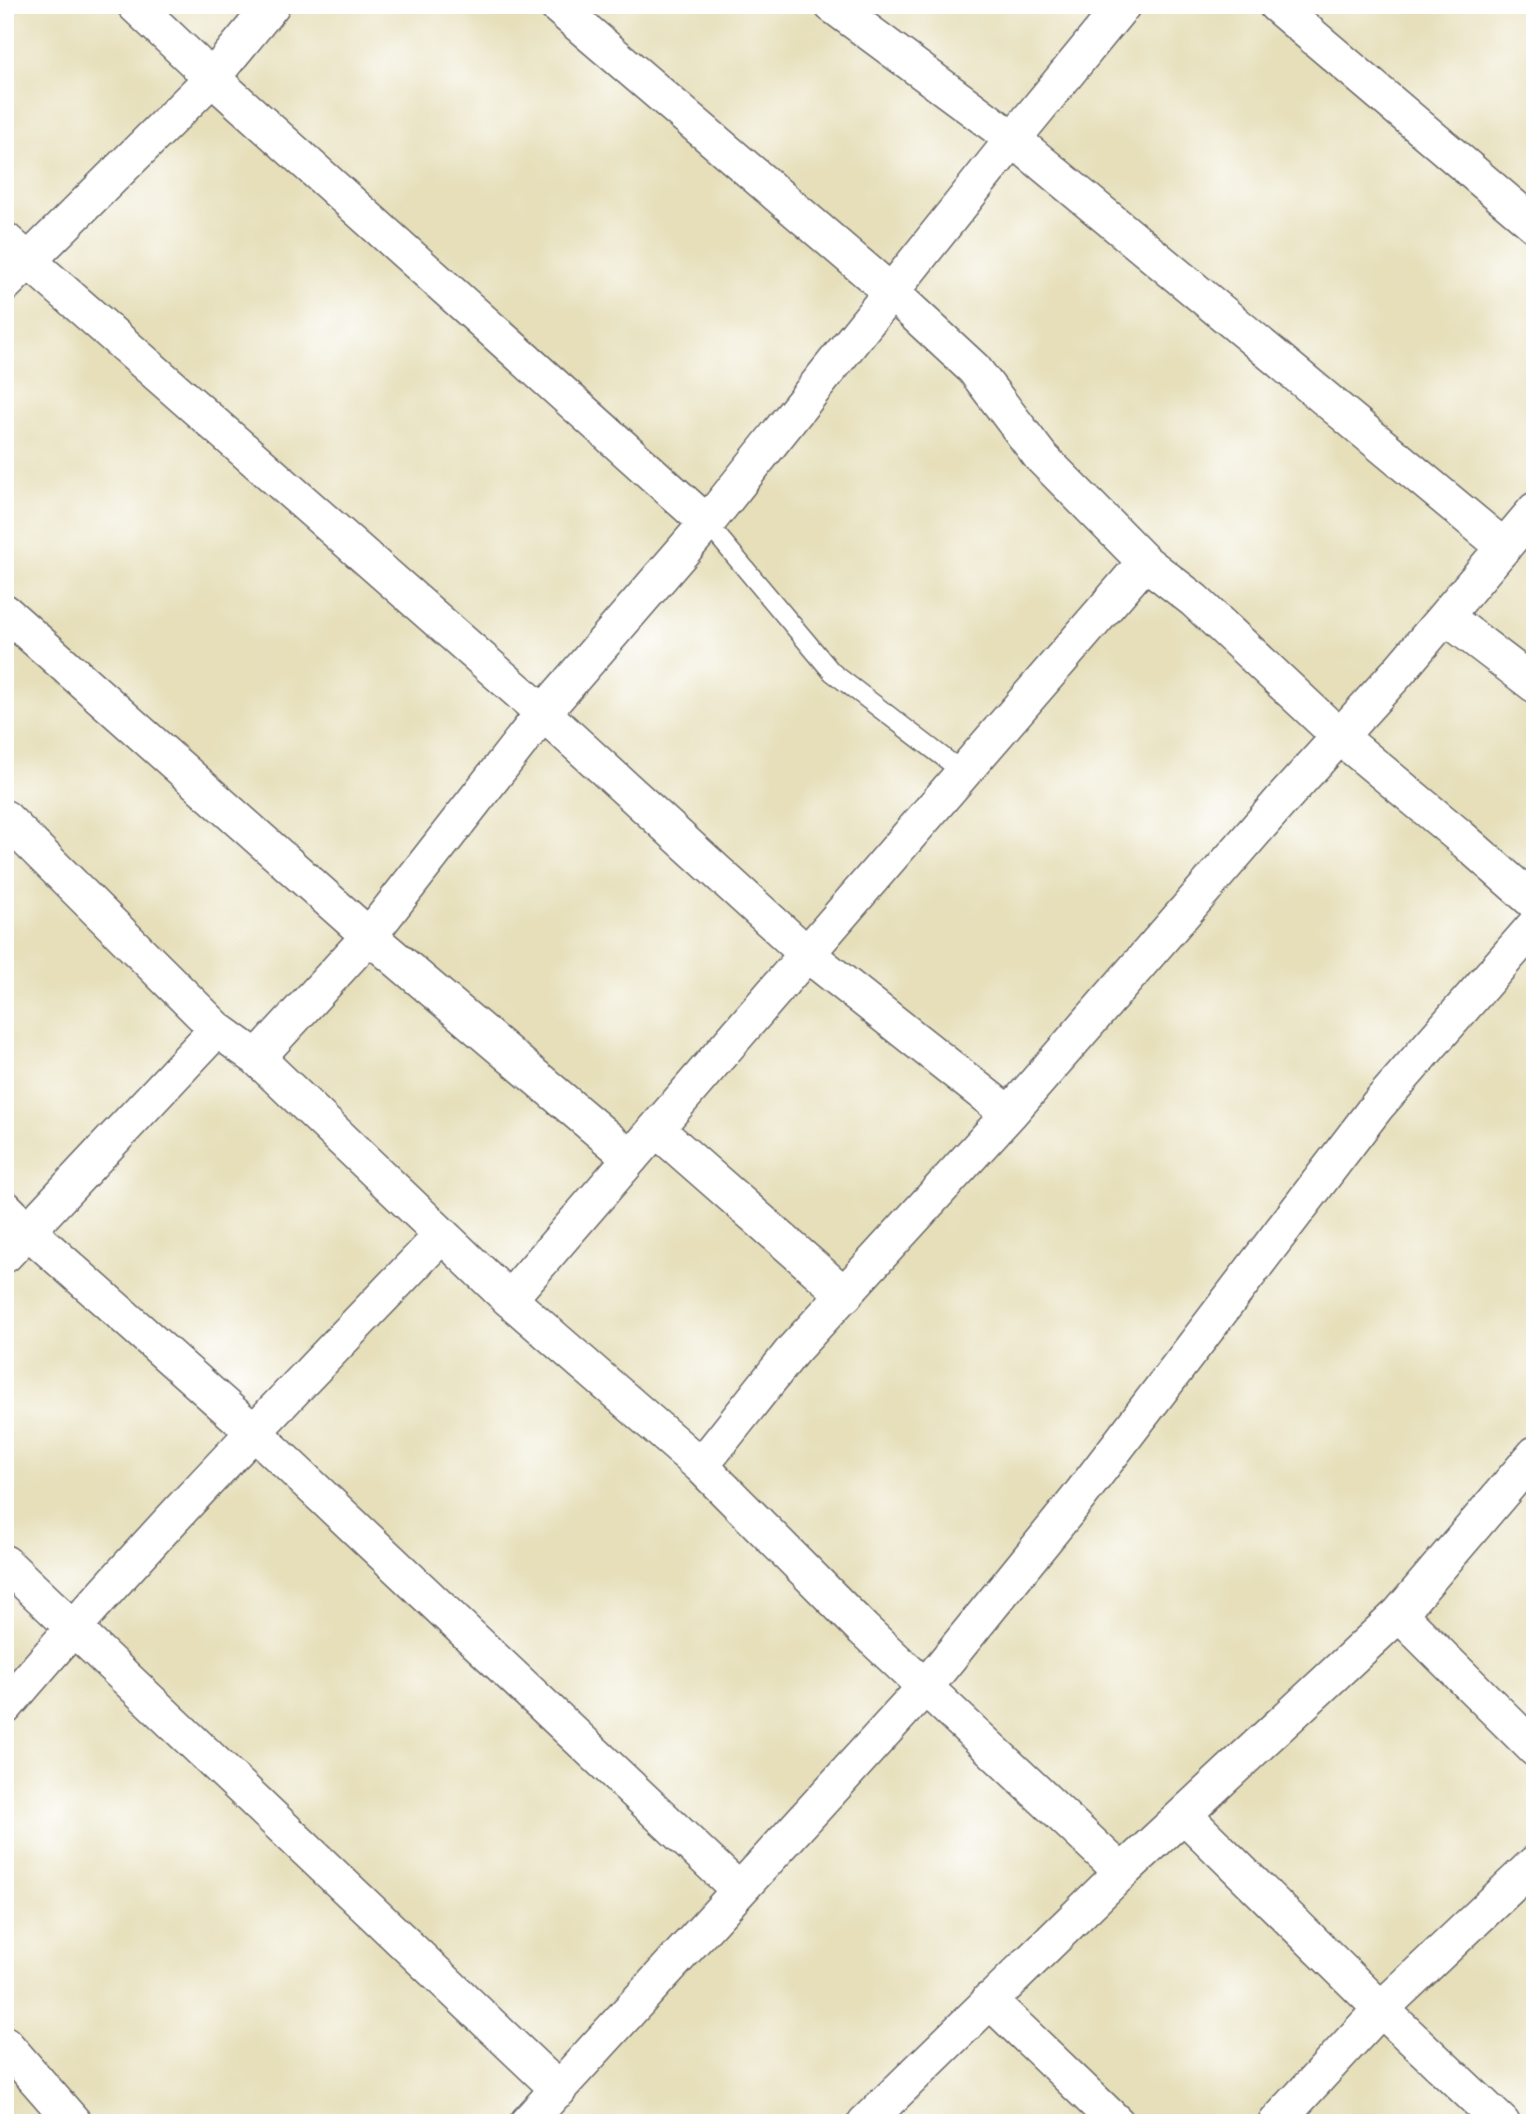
<svg xmlns="http://www.w3.org/2000/svg" width="1540" height="2128" viewBox="0 0 1540 2128" font-family="'Shantell Sans',sans-serif">
<style>
.lines{fill:none;stroke-linecap:round;stroke-linejoin:round}
.service-casing{stroke:#676467;stroke-width:21}
.minor-casing{stroke:#676467;stroke-width:38}
.service{stroke:#fff;stroke-width:18}
.minor{stroke:#fff;stroke-width:35}
</style>
<rect width="100%" height="100%" fill="#fff"/>
<filter id="ink" filterUnits="userSpaceOnUse"><feTurbulence type="fractalNoise" baseFrequency=".0143" numOctaves="2"/><feDisplacementMap in="SourceGraphic" scale="14" xChannelSelector="R" yChannelSelector="G"/><feConvolveMatrix kernelMatrix="1 2 1 2 8 2 1 2 1" color-interpolation-filters="sRGB"/></filter>
<filter id="wash" filterUnits="userSpaceOnUse"><feTurbulence type="fractalNoise" baseFrequency=".00686" numOctaves="4" result="noise"/><feDisplacementMap in="SourceGraphic" scale="28" xChannelSelector="R" yChannelSelector="G"/><feGaussianBlur stdDeviation="1.57" result="paint"/><feColorMatrix in="noise" values="0 0 0 0 0 0 0 0 0 0 0 0 0 0 0 0 0 1.4 0 .05"/><feComposite in="paint" operator="in"/></filter>
<g filter="url(#wash)">
<rect width="100%" height="100%" fill="#e6dfba"/>
</g>
<g filter="url(#ink)">
<g class="lines">
<g class="service-casing">
<path id="service" d="M707,523l125,149 132,101"/>
</g>
<g class="minor-casing">
<path id="minor" d="M135,5l77,73 495,445
M556,5l335,287 83,77 66,87 105,106 49,38 145,136 119,99 77,68
M832,5l181,134 491,408
M1276,5l259,220
M5,240l538,473 264,241 202,160
M5,284l207,-206 60,-73
M5,612l364,324 262,222
M1446,617l89,68
M5,818l212,211 40,29 252,241 192,167 162,163 259,243
M257,1058l112,-122 174,-223 164,-190 306,-384 110,-134
M656,1129l189,166
M5,1208l23,23 226,201 485,458
M5,1255l212,-226
M509,1299l636,-737
M701,1466l92,-116 216,-236 272,-313 117,-129 137,-162
M5,1563l554,527
M1399,1614l136,135
M5,1707c139,-164 289,-317 437,-472
M1184,1815l197,194 121,114
M989,2000l128,123
M5,2044l69,79
M527,2123l399,-437 149,-184 302,-396 158,-181
M865,2123l257,-251 277,-258 136,-160
M1276,2123l105,-114 154,-146"/>
</g>
<use href="#service" class="service"/>
<use href="#minor" class="minor"/>
</g>
</g>
<rect width="1540" height="2128" fill="none" stroke="#fff" stroke-width="28"/>
</svg>
